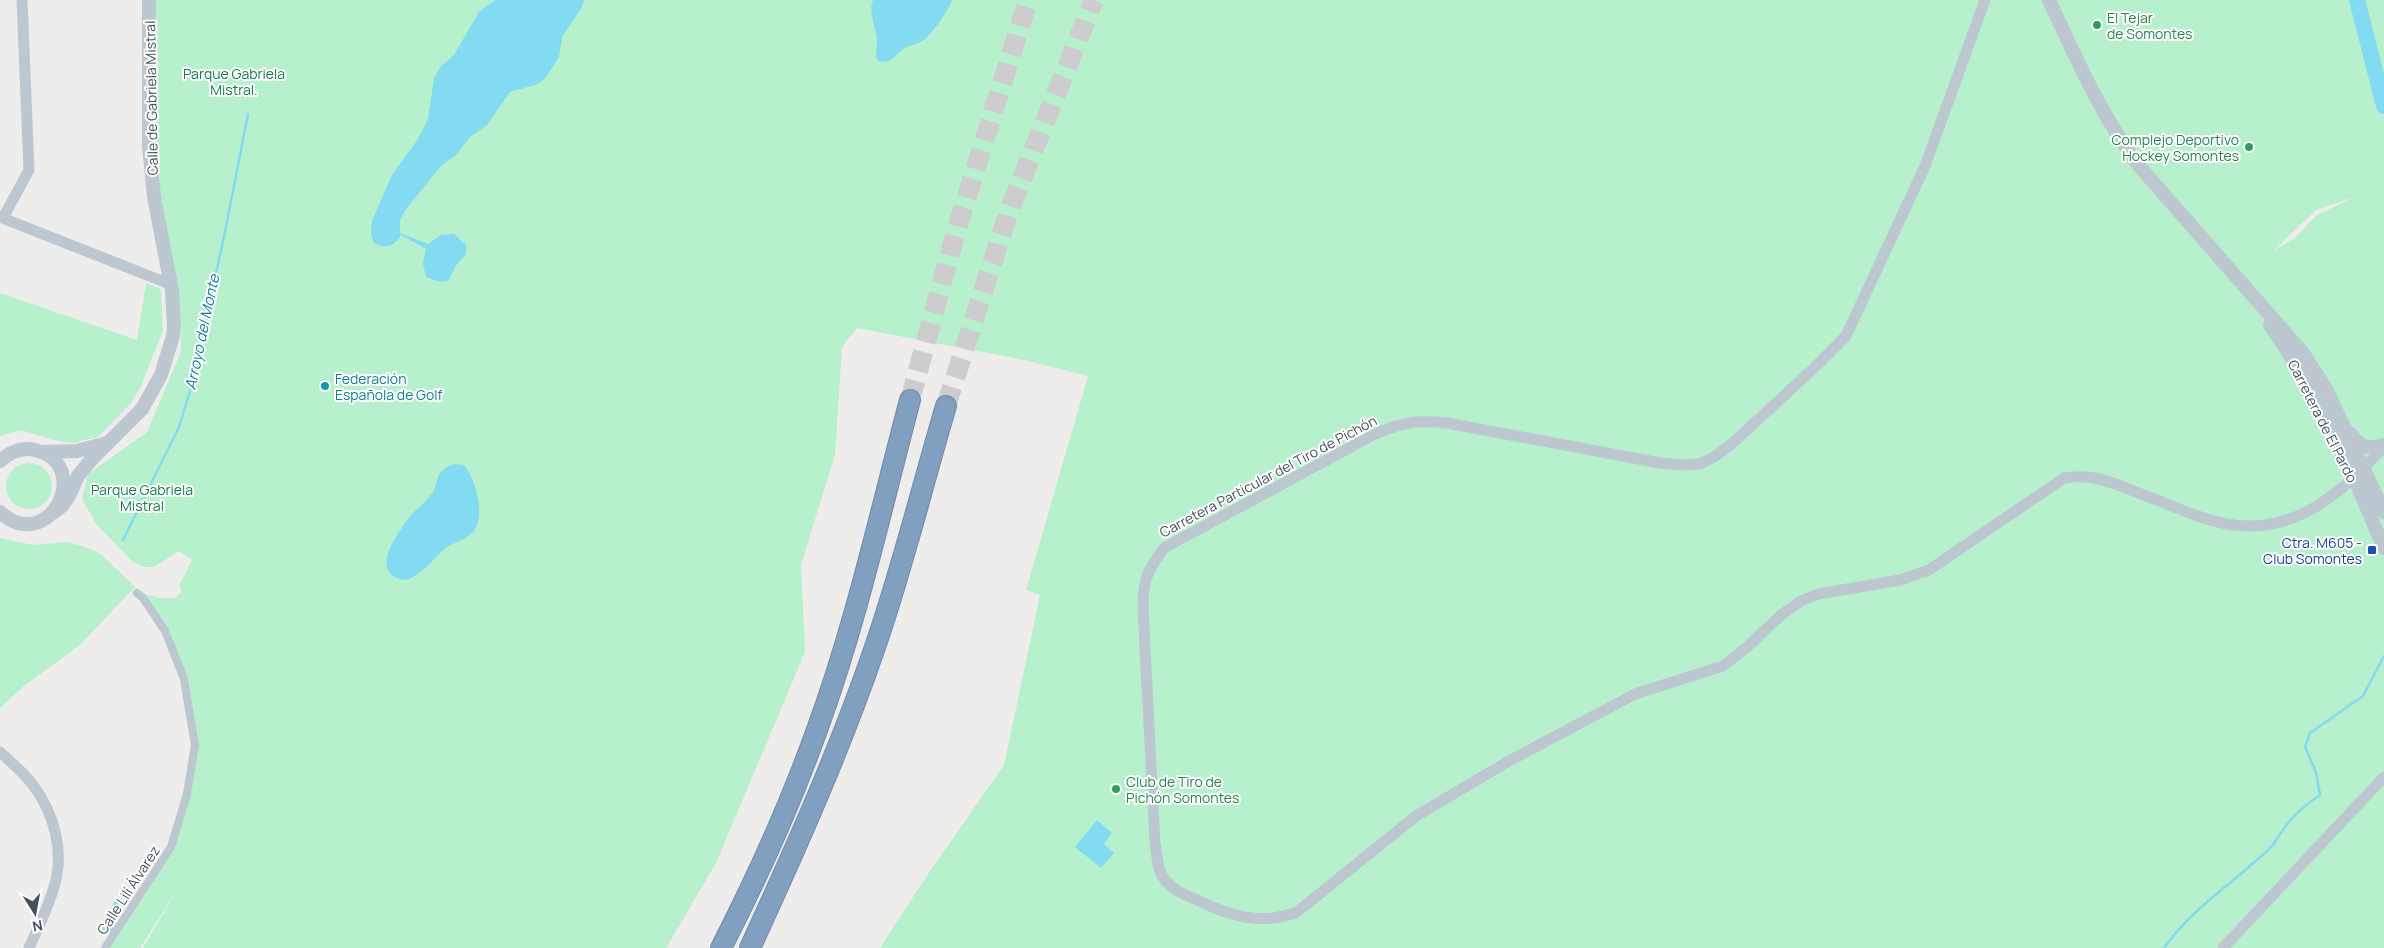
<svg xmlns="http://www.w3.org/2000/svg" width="2384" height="948" viewBox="0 0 2384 948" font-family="Manrope,sans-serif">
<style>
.green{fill:#b7f0cc;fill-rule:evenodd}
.water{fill:#82dbf0}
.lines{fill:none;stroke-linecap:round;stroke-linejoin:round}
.stream{stroke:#82dbf0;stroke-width:2.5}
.river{stroke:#82dbf0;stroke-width:16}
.motorway-tunnel{stroke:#cdcdcf;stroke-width:20;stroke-dasharray:20 10;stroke-linecap:butt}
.motorway-casing{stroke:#6c8baa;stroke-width:22}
.pedestrian{stroke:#bcc7d0;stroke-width:8}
.minor{stroke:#bcc7d0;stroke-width:11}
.tertiary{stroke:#bcc7d0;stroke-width:14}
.motorway{stroke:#81a0bf;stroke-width:20}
.leisure-dot{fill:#2e9e5b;stroke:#fff;stroke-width:2}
.culture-dot{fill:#0f9aa8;stroke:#fff;stroke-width:2}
.transit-dot{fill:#1a4fb4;stroke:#fff;stroke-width:2}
.labels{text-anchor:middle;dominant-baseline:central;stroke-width:4;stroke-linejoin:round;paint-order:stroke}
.leisure-label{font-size:14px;fill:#27864d;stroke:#fff;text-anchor:start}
.park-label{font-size:14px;fill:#127f47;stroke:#fff}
.street-label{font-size:14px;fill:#44505b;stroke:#fff}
.culture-label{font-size:14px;fill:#0d838f;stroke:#fff;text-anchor:start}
.transit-label{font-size:14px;fill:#164399;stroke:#fff;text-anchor:end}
.water-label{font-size:15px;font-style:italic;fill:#06809d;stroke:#fff}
</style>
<rect width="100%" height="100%" fill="#efecec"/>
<path class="green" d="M150,0h2234v948h-1504l44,-68 80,-115 36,-170 -14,-5 62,-214 -64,-16 -167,-32 -15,19 -7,108 -34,110 4,87 -89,211 -50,85h-523l35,-60 -38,60h-35l66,-101 24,-102 -11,-66 -19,-48 -22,-33 2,-4 14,4h16l7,-7 -3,-5 13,-26 -13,-9 -25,16h-11l-11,-6 -35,-36 -15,-26 6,-25 59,-42 34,-80v-22l-10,-5 -17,-128zM2355,197l-38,18 -22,23 -22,13 43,-41z
M146,283l15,6 2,42 -22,55 -10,17 -33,34 -26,6 -22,-4 -29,-9 -21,6v-143l137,47z
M6 486a23 23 0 1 1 46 0a23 23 0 1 1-46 0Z
M0,538l33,7 34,-3 16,4 18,8 34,33 -55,58 -55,40 -25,23z"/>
<path class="water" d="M495,0h89l-3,9 -19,28 -3,20 -12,19 -9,8 -28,8 -23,33 -17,12 -15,19 -13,9 -36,44 -6,11v13l28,11 13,-9 13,-1 12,11v9l-11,13 -6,13c-9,3 -15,1 -23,-3l-3,-13 3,-15 -25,-14c-7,12 -16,14 -27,8l-3,-9 1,-13 20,-46 26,-36 10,-20 6,-41 7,-12 13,-11 25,-43z
M873,0h79c-4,11 -20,35 -30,41 -6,4 -14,4 -19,8 -9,7 -14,17 -26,11 -2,-7 0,-13 0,-20 -1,-14 -9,-27 -4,-40z
M454,464l10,1c12,15 23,52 8,68 -8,8 -21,10 -29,17 -10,10 -19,21 -32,28 -4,3 -9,2 -14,0 -25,-11 1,-44 10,-58 8,-11 19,-17 26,-28 4,-6 3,-15 8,-20 4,-5 8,-6 13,-8z
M1097,820l15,13 -8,11 10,9 -13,15 -26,-21z
M116,898l9,4 -14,31 -9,-4z"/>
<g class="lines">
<path class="stream" d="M123,540l56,-113 12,-39 33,-151 24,-123
M2164,948c28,-40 71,-66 106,-100 7,-7 11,-17 18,-25 9,-11 20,-20 32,-28l-4,-23 -11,-25 5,-14 53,-37 21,-40"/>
<path class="river" d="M2357,0l27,106"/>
<path class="motorway-tunnel" d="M910,400l45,-165 73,-235
M946,406l63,-195 85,-211"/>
<g class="motorway-casing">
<path id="motorway" d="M721,948c37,-72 70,-145 97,-221 39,-107 63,-218 92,-327
M750,948c45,-98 89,-196 124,-298 28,-80 48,-163 72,-244"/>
</g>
<path class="pedestrian" d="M105,948l66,-101 16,-53 8,-49 -11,-66 -19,-48 -22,-33 -6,-5"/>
<path class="minor" d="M1985,0l-60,166 -79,170 -32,32 -78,72 -20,16 -16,8 -19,1 -21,-2 -213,-40c-32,-3 -45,-1 -74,12l-209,113c-16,22 -21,31 -21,59l12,236c2,10 2,26 8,34 8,13 21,17 34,23 33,16 64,26 100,12l119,-96 93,-55 126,-67 88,-28 24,-19 34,-32 20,-14 17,-7 82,-14 29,-10 135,-92c33,-5 50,6 80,17 27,10 55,24 83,29 68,12 114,-31 157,-77
M0,217l172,68
M3,218l26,-48 -7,-170
M0,752c11,10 24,21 33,33 21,28 32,67 21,102 -6,21 -16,41 -25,61
M2223,948l161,-171"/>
<path class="tertiary" d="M2049,0c27,58 52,116 91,167l163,186 23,36 58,123
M2270,325l34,52 44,87 36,84
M2351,434c8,14 19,15 33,11
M42,452l35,-1 30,-8
M0,461c10,-9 22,-14 35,-11 60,14 14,107 -35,62
M53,513l9,-7 7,-10 9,-20 13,-16 51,-51 19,-34 12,-39 1,-10 -2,-35 -18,-94 -5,-51v-146"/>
<use href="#motorway" class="motorway"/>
</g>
<g class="leisure-dot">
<circle cx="2097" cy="25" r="5"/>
<circle cx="2249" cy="147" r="5"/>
<circle cx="1116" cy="789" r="5"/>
</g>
<circle class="culture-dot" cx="325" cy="386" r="5"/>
<rect class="transit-dot" x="2367" y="545" width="10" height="10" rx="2.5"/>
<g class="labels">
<g class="leisure-label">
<text x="2107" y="17">El Tejar<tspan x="2107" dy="16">de Somontes</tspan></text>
<text x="2239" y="139" text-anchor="end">Complejo Deportivo<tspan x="2239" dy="16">Hockey Somontes</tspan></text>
<text x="1126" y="781">Club de Tiro de<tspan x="1126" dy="16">Pichón Somontes</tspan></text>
</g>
<g class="park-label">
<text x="234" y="73">Parque Gabriela<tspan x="234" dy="16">Mistral.</tspan></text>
<text x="142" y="489">Parque Gabriela<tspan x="142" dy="16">Mistral</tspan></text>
</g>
<g class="street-label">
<text transform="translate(151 98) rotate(-91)">Calle de Gabriela Mistral</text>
<text transform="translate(2323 421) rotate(63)">Carretera de El Pardo</text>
<text transform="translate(1268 476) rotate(-28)">Carretera Particular del Tiro de Pichón</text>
<text transform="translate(128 890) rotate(-57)">Calle Lilí Álvarez</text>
</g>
<g class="culture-label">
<text x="335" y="378">Federación<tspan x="335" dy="16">Española de Golf</tspan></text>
</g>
<g class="transit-label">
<text x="2362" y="542">Ctra. M605 -<tspan x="2362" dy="16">Club Somontes</tspan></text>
</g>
<g class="water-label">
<text transform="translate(202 332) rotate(-78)">Arroyo del Monte</text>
</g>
</g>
<g transform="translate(35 913) rotate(169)" stroke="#ffffff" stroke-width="4" paint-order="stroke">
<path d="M0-4L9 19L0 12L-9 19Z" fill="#44505b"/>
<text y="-8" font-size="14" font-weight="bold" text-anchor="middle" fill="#44505b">N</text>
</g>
</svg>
